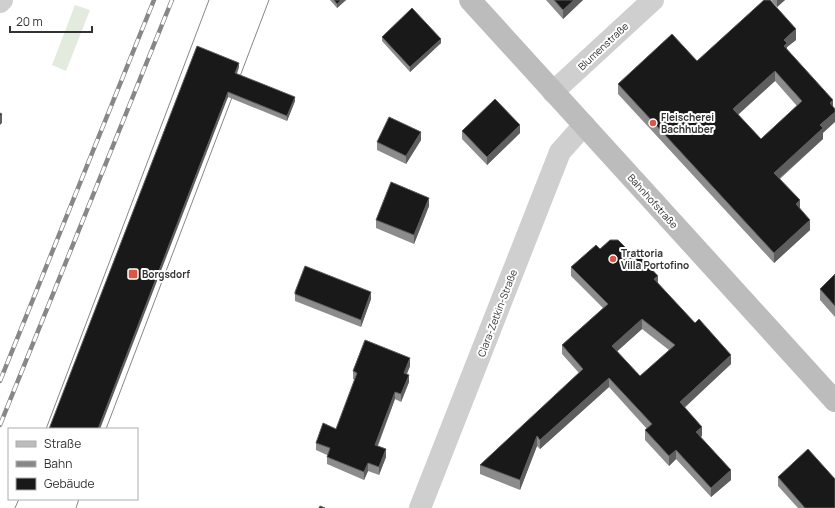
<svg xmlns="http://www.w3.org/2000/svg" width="835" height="508" viewBox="0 0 835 508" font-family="Manrope,sans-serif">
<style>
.green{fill:#e3ebdf}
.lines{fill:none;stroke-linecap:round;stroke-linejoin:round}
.street{stroke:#cfcfcf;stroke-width:22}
.secondary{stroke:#bcbcbc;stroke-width:22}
.tram{stroke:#878787;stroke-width:1}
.rail-casing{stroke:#878787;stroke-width:4.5}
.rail{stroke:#fff;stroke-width:3;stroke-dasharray:9;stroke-linecap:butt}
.wall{fill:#8c8c8c;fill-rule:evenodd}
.shaded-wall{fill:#5e5e5e}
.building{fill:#191919;stroke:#5e5e5e;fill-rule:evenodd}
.poi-dot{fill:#d95745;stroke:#fff;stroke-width:1.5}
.labels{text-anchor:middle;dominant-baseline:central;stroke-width:4;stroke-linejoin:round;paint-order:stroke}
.street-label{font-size:10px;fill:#323232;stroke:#fff}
.poi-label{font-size:10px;font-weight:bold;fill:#323232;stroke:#fff;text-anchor:start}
</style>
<rect width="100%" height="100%" fill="#fff"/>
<path class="green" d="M75,5l15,5 -24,61 -14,-6z"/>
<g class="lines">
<path class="street" d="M0,2l2,-2
M553,92l100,-92
M420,508l140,-356 24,-27"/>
<path class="secondary" d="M470,0l365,401"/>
<path class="tram" d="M46,429l163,-429
M106,429l163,-429
M15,508l4,-9
M76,508l3,-9"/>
<g class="rail-casing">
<path id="rail" d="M0,381l154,-381
M0,425l172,-425"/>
</g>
<use href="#rail" class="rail"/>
</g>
<path class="wall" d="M330,0h16l-9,8z
M546,0h37l-20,19z
M771,0h14l-8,7z
M382,37l59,6 -31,29 -28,-31z
M796,40l-9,7v3l36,83v6l-43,40 20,30 10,21 -36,33 -156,-169v-10l79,-23zM775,81l22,25 -36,33 -23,-24z
M239,67l-2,7 58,27 -8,20 -59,-24 -179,332z
M462,131l58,2 -33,32 -25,-26z
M421,140l-15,24 -29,-14v-8z
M429,206l-15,38 -38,-16v-8z
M600,249l58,34 73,81 -47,43 18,29 -2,1 31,43 -20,17 -35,-38 -7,7 -24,-26v-10l2,-1 -38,-42 -69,62 -3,-3 -17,44 -40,-16v-9l99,-92 -17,-19v-9l41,-37 -32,-32v-9zM642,329l27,21 -29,26 -23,-25z
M835,274v43l-15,-17v-11z
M295,292l76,7 -10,28 -66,-26z
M410,366l-3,8 2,8 -8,20 -6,-3 -17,47 8,11 -7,18 -11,-4 -4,9 -37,-16v-9l-11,-5v-7l20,-14 19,-49 -2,-1v-8z
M778,477l57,31h-37l-20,-22z"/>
<path class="shaded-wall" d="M341,0h5l-9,8v-4z
M574,0h9l-20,19v-9z
M777,0h8l-8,7z
M796,29v11l-9,7v7l-3,3v-17z
M441,39v4l-31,29v-5z
M239,63v4l-4,10v-4z
M775,71v10l-42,38v-10z
M228,92v5l-128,332h-2z
M295,97v4l-8,20v-5z
M833,100v10l-3,-7z
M835,112v10l-12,11v6l-49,44v-10l46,-48z
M2,114v9l-2,2v-8z
M520,125v8l-33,32v-8z
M421,132v8l-15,24v-8z
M429,198v8l-15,38v-9z
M800,200v10l-4,-6z
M810,220v10l-36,33v-10z
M658,276v9l-4,-6z
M371,292v7l-10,28v-7z
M642,319v10l-30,27v-10z
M731,355v9l-51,48v-10z
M410,358v8l-6,14v-7z
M409,375v7l-8,20v-8z
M609,378v9l-69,62v-9z
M395,392v7l-20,53v-7z
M702,427v9l-6,5v-9z
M537,436v10l-17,44v-10z
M386,449v8l-7,18v-8z
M676,450v9l-7,7v-10z
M368,463v8l-4,9v-8z
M731,470v10l-20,17v-9z"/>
<path class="building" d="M334,0h7l-4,4z
M554,0h20l-11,10z
M764,0h6l26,29 -12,11 3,3 -3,3 49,54 -3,3 5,6v3l-15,13 3,3 -49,45 26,27 -4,4 14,16 -36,33 -156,-169 54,-50 25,27zM775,71l27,30 -41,38 -28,-30z
M412,8l29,31 -31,28 -28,-30z
M197,46l42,17 -4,10 60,24 -8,19 -59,-24 -130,337h-49z
M495,99l25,26 -33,32 -25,-26z
M0,113l2,1 -2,3z
M389,117l32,15 -15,24 -29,-14z
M391,182l38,16 -15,37 -38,-15z
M610,240h8l12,12 3,-3 25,27 -4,3 41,44 4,-4 32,36 -51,47 22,25 -6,5 35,38 -20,18 -35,-38 -7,6 -24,-26 7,-6 -43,-46 -69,62 -3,-4 -17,44 -40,-15 103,-96 -21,-24 46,-41 -37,-37 25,-22 4,4zM642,319l33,26 -35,31 -28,-30z
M305,266l66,26 -10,28 -66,-26v-2z
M835,274v32l-15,-17z
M365,340l45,18 -6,15 5,2 -8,19 -6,-2 -20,53 11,4 -7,18 -11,-4 -4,9 -37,-15 3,-9 -14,-5 7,-20 13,6 21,-56 -4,-2z
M808,449l27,30v29h-30l-27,-31z
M320,506l5,2h-6z"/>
<g class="poi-dot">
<circle cx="653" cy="123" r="4"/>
<circle cx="613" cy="259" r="4"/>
<rect x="128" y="269" width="10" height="10" rx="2"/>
</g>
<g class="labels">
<g class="street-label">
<text transform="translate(603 46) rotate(-43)">Blumenstraße</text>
<text transform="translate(653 201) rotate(48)">Bahnhofstraße</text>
<text transform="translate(497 313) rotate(-69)">Clara-Zetkin-Straße</text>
</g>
<g class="poi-label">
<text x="661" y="117">Fleischerei<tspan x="661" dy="12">Bachhuber</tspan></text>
<text x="621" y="253">Trattoria<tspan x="621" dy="12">Villa Portofino</tspan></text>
<text x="142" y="274">Borgsdorf</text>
</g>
</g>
<rect x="8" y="428" width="130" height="72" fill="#ffffff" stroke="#adadad"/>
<rect x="16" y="441" width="20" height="6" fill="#bcbcbc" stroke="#adadad"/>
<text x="44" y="448" font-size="12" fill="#323232">Straße</text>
<rect x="16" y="461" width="20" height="6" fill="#878787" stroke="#adadad"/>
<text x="44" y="468" font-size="12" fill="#323232">Bahn</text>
<rect x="16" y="478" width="20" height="12" fill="#191919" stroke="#adadad"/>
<text x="44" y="488" font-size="12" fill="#323232">Gebäude</text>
<path d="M10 26v6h82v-6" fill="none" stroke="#323232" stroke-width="2"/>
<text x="16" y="26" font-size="12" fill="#323232" stroke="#ffffff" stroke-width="3" paint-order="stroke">20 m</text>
</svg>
